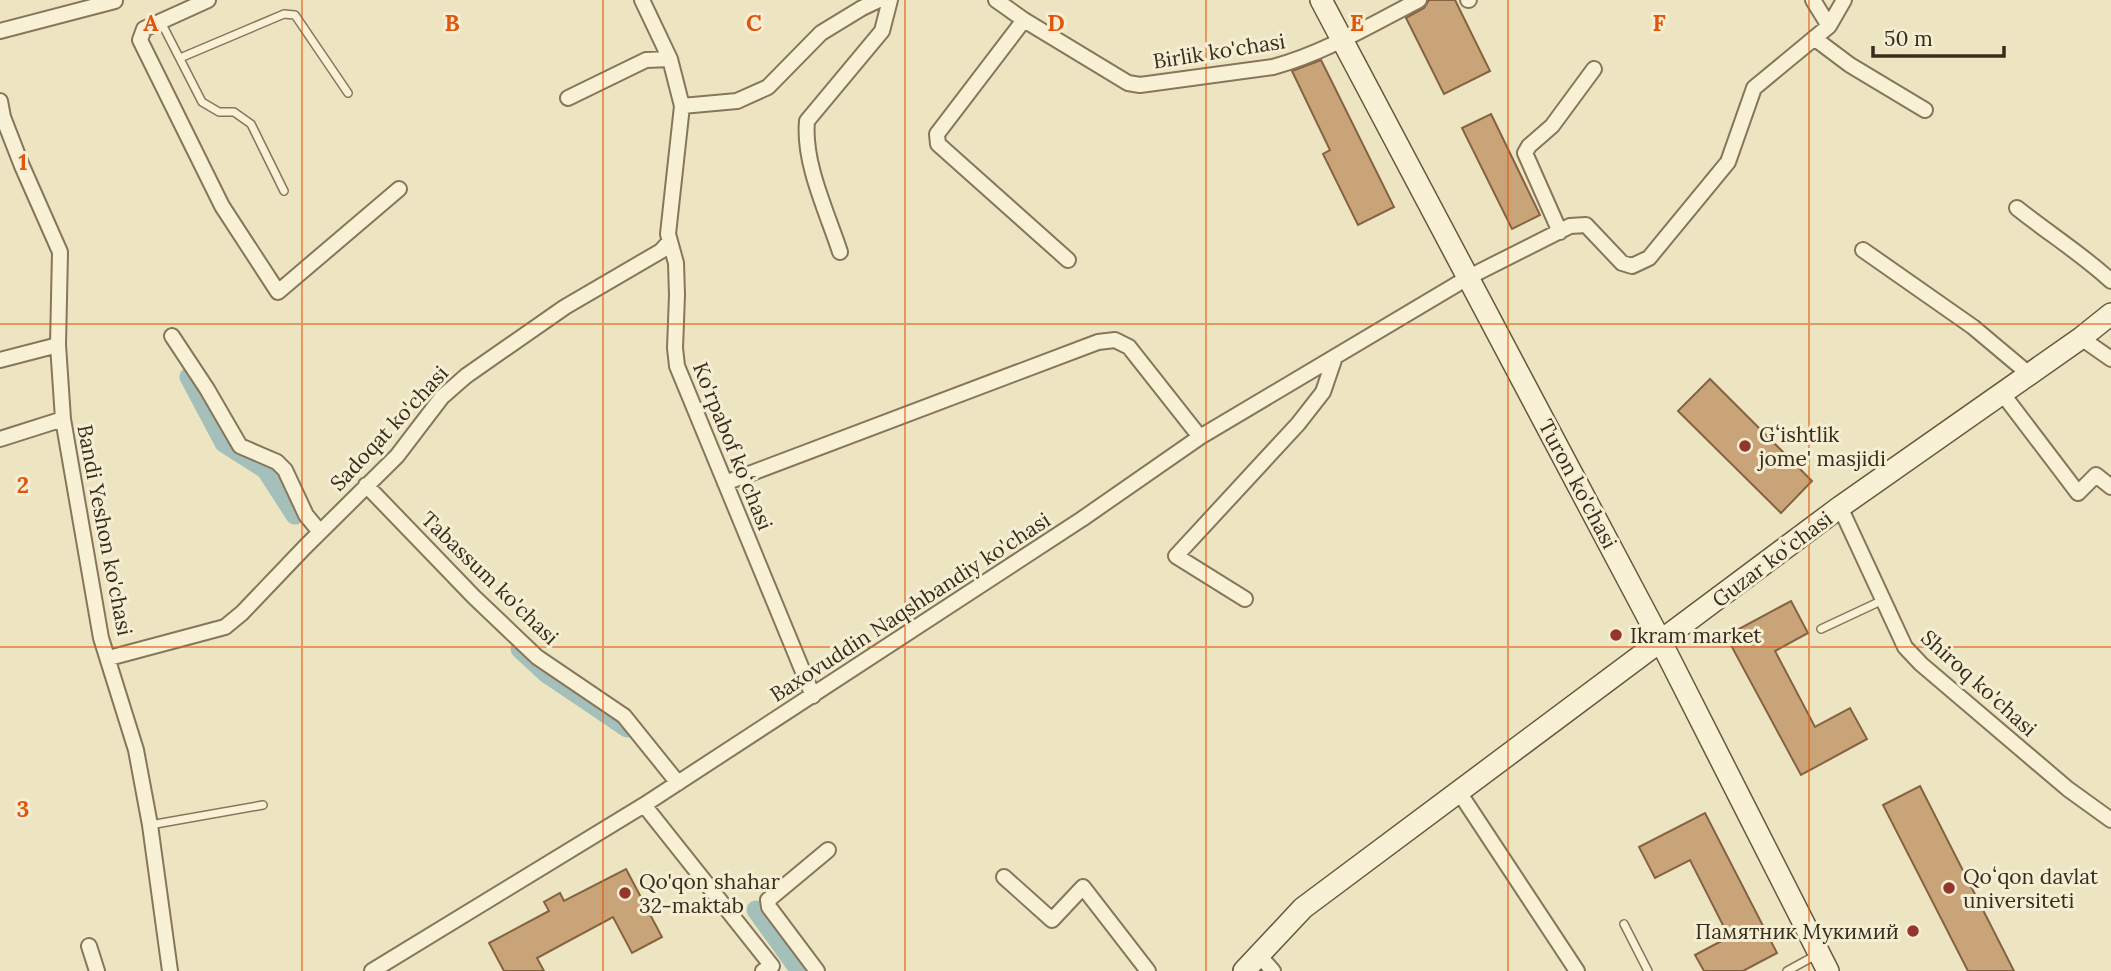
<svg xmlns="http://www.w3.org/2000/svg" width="2111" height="971" viewBox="0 0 2111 971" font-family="Lora,serif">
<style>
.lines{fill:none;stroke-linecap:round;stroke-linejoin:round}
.canal{stroke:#a5c0bb;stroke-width:19}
.building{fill:#caa479;stroke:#856340;stroke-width:2}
.lane-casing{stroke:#87765a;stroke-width:10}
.street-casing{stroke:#87765a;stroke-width:18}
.secondary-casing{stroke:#68573d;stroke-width:24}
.lane{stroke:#f8f1d5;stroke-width:7}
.street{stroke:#f8f1d5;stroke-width:14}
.secondary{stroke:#f8f1d5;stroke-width:21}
.grid{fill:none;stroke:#df570d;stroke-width:2;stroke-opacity:0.55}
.poi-dot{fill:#94362b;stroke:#f5eed2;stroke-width:2.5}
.labels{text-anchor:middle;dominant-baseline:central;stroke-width:6;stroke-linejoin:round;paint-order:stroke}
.street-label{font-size:21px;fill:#372d1e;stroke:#f5eed2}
.poi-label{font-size:21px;fill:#372d1e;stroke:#f5eed2;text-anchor:start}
.grid-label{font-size:23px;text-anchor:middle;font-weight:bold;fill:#df570d;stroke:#f5eed2;stroke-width:6;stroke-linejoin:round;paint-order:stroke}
</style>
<rect width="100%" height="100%" fill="#ede5c2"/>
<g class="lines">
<path class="canal" d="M189,377l35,66 42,27 29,45
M520,649l27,25 80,54
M756,910l41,57"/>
</g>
<path class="building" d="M1429,0h26l35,71 -46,23 -38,-76 18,-10z
M1321,60l73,147 -36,18 -35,-71 7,-4 -38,-79z
M1491,114l49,101 -28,14 -50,-101z
M1710,379l102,102 -31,32 -103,-102z
M1791,601l17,32 -33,18 40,76 35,-19 17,31 -66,36 -75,-139z
M1920,786l94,185h-46l-85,-166z
M1705,813l72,140 -34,18h-39l-9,-16 34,-18 -39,-77 -35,18 -16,-31z
M626,869l36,68 -30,16 -19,-36 -76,41 7,13h-40l-15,-28 60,-32 -5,-9 16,-9 4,8z"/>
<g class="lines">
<g class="lane-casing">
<path id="lane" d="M161,22l41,80 17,10h15l17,12 33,67
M180,58l104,-44 11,1 53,78
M1821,629l62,-29
M150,825l113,-20
M1624,924l24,47
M1787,971l31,-17"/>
</g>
<g class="street-casing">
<path id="street" d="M208,0l-64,29 -4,11 82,166 56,86 121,-103
M642,0l28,59 12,47 -14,128 8,29 1,32 -2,53 2,18 136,330
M996,0l28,20 104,63 12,2 133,-18c51,-14 98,-42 146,-67
M1468,0h1
M1813,0l16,26
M1024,20l-87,114 1,10 130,116
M0,31l115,-30
M1814,38l36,27 75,45
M568,98l78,-38 24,-1
M0,101l3,16 19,49 38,86 -2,93 5,74 38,219 35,112 14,75 20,146
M682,106l55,-5 31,-14 53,-54 41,-25 17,-8
M2017,208c31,25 65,46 94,73
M1560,232l-35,-79 4,-7 23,-20 42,-57
M1863,250l110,77 56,47
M840,252c-13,-40 -37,-89 -33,-131l75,-90 8,-31
M172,336l35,53 33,57 37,16 8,8 21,45 14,17
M2081,338l30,21
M0,360l58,-15
M2002,393l76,100 18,-18 15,12
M0,439l63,-20
M725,483l373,-141 17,-2 14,7 71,90
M366,485l108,112 63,60 87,59 54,67
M1840,507l65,140 16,17 147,125 43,31
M1245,599l-69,-43 122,-132 25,-32 12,-35
M109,658l116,-31 17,-14 63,-66 92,-91 45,-59 24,-21 99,-69 96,-56 9,-10
M1459,792l118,179
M644,805l128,161 -9,5
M1004,877l48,43 31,-33 65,84
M89,946l8,25
M1259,955l14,16
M372,971l272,-166 438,-286 118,-82 269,-160 101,-51 16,-1 36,38 10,3 17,-8 79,-96 26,-74 75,-62 15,-26
M817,971l-48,-64 -1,-7 60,-50"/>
</g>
<g class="secondary-casing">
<path id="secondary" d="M1321,0l340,642 167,329
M1244,971l59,-63 537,-401 241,-169 30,-24"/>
</g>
<use href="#lane" class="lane"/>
<use href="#street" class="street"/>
<use href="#secondary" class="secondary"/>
</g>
<path class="grid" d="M302,0v971M603,0v971M905,0v971M1206,0v971M1508,0v971M1809,0v971M0,324h2111M0,647h2111"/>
<g class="poi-dot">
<circle cx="1745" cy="446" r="7"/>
<circle cx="1616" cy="635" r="7"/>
<circle cx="1949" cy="888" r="7"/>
<circle cx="625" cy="893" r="7"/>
<circle cx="1913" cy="931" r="7"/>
</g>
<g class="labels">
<g class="street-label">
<text transform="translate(1219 51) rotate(-9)">Birlik ko'chasi</text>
<text transform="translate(389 428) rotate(-47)">Sadoqat ko'chasi</text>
<text transform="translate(733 446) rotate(68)">Ko'rpabof koʻchasi</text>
<text transform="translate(1578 484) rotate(62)">Turon ko'chasi</text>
<text transform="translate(105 530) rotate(79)">Bandi Yeshon ko'chasi</text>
<text transform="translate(1772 559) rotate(-37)">Guzar koʻchasi</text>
<text transform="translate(490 578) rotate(44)">Tabassum ko'chasi</text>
<text transform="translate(910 607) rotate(-33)">Baxovuddin Naqshbandiy ko'chasi</text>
<text transform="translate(1979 683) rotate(42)">Shiroq ko'chasi</text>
</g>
<g class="poi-label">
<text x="1759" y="434">Gʻishtlik<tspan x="1759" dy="24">jome' masjidi</tspan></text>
<text x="1630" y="635">Ikram market</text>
<text x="1963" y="876">Qoʻqon davlat<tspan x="1963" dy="24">universiteti</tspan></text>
<text x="639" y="881">Qo'qon shahar<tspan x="639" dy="24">32-maktab</tspan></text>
<text x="1899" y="931" text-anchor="end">Памятник Мукимий</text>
</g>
</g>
<g class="grid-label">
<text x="151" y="31">A</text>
<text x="452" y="31">B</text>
<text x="754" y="31">C</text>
<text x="1056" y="31">D</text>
<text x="1357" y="31">E</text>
<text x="1659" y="31">F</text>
<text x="23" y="170">1</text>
<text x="23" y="493">2</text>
<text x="23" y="817">3</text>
</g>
<path d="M1873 46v10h131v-10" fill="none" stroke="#372d1e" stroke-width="3.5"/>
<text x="1884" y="46" font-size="21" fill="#372d1e" stroke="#f5eed2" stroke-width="5" paint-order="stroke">50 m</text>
</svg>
